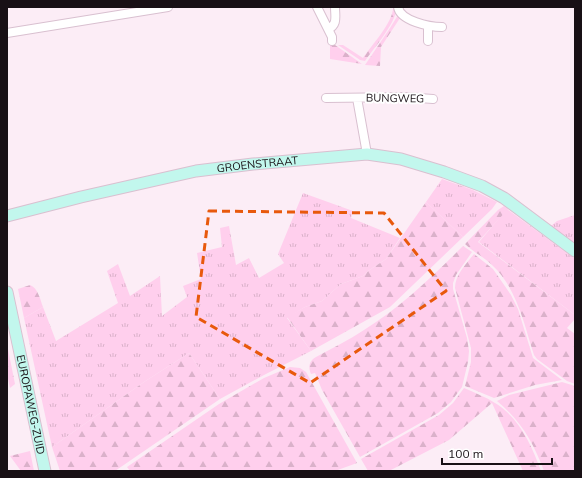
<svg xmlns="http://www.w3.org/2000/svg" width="582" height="478" viewBox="0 0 582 478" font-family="Mulish,sans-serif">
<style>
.grass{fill:url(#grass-tufts)}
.forest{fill:url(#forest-firs)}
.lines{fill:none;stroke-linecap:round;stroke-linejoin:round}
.street-casing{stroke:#d9c0d0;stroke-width:10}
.secondary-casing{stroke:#d9c0d0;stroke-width:13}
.street{stroke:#fff;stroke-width:8}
.secondary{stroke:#c2f7ed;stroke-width:11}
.marked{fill:none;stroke:#e8590c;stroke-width:3;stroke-dasharray:8 5;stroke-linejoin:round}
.labels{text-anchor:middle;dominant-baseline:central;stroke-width:4;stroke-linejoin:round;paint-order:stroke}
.street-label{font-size:11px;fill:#181015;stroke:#fff}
</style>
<defs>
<pattern id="grass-tufts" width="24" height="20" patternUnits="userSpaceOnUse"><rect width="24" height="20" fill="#ffcfed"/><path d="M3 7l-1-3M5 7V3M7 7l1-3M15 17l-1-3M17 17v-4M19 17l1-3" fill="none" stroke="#dab1ca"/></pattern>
<pattern id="forest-firs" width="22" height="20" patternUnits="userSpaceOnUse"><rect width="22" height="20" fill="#ffcfed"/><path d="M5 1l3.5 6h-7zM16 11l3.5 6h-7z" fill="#dab1ca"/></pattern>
</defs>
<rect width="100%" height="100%" fill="#fcedf6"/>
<path class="grass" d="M442,179l31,11 24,12 -5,7 -29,28 -37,-35z
M303,193l50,18 -2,7 49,20 -14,21 -18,12 -5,5 -22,8 -19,17 -17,6 -18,11 24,33 -47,24 -44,24 -31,-46 -45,29 -92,65 -28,-129 19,-11 13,34 62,-38 -11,-32 11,-7 12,32 30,-20 2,40 25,-19 -4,-11 18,-7 -4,-26 25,-6 -2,-19 9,-2 7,39 13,-7 10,20 25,-15 -6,-9z
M507,209l68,50v56l-96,-73z
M575,215v29l-24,-18 6,-5z"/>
<path class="forest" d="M393,7h3c2,14 -23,42 -31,54l-5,-1 -22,-15h5l20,13c8,-12 31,-37 30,-51z
M398,15l2,3 -19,29 -1,19 -15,-1 25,-37z
M330,43l5,2 27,19 -32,-5z
M426,202l37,35 -73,70 -79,44 -24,-34 18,-10 17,-6 19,-17 22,-8 5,-5 18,-12z
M504,206l4,3 -30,33 97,73v4l-8,9 8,6v50l-8,-3 -30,-22 -3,-4c-10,-31 -17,-67 -42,-90 -8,-8 -19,-13 -27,-21l33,-34z
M463,246l9,6 -16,23 -3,8v6l14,49 2,13 -1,11 -6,25 -11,15 -13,11 -78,44 -38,-67 -7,-17 -4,1c-3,-7 -2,-13 5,-17 16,-9 33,-17 48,-27 37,-23 69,-54 99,-84z
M474,254l19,15 18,26 7,14 15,49 29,22 -27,5 -41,13 -29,-12 6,-24v-14l-16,-60c0,-13 11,-24 19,-34z
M30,285c8,3 10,14 13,22l-19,11 -6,-29z
M7,344l8,40 -5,4 -3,-14z
M189,353l31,46 -105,72h-55l-8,-24 92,-65z
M290,367l10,1 6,4 51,91 -22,8h-205l-3,-4 92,-63 45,-26z
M562,382l13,4v85h-31c-11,-29 -23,-50 -47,-70l12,-6z
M464,388c11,5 22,9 31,15 24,14 37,43 46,68h-18l-31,-68 -43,37 -60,31h-21l-7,-12 78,-44 14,-12z
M30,451l4,20h-13l-11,-15z"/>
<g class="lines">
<g class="street-casing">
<path id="street" d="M317,7l15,30v4
M398,7c2,14 32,20 44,20
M328,29c10,-4 7,-13 7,-22
M7,33l161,-26
M428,41v-14
M326,98l79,-1 28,2
M357,98l10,56"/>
</g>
<g class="secondary-casing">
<g id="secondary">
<path id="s1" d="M7,216l74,-19 115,-26 57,-7 114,-10 34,5 43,13 38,14 22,12 71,53"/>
<path id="s2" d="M7,292l38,179"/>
</g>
</g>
<use href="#street" class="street"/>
<use href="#secondary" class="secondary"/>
</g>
<path class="marked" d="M209,211l175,2 62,78 -136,92 -114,-66z"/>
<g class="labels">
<g class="street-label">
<text transform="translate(395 98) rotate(1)">BUNGWEG</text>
<text stroke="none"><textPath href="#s1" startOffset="256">GROENSTRAAT</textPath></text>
<text stroke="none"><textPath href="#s2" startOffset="115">EUROPAWEG-ZUID</textPath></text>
</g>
</g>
<rect width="582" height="478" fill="none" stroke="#181015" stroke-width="16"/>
<path d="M442 458v6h110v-6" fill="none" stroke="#181015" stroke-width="2"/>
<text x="448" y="458" font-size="12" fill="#181015" stroke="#ffffff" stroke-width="3" paint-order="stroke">100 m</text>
</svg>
